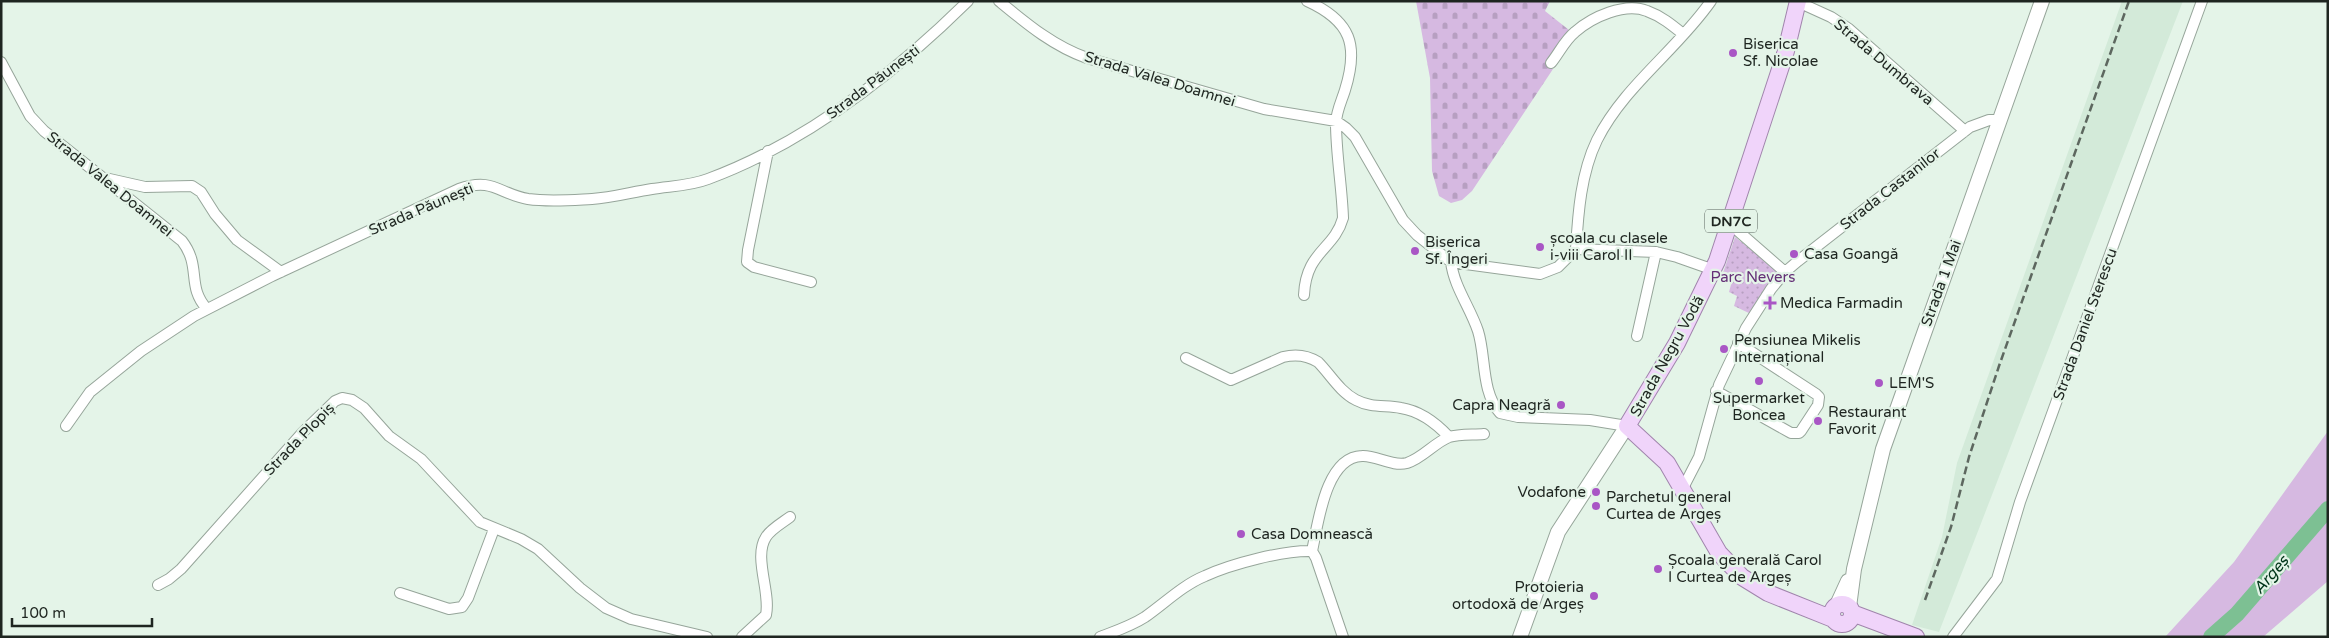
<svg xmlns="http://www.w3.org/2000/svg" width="2329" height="638" viewBox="0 0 2329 638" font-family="'Varela Round',sans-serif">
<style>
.built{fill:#d3ead9}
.grass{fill:#d6b9e1}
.cemetery{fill:url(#cemetery-stones)}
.park{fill:url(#park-dots)}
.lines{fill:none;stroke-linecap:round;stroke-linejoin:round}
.river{stroke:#7dc093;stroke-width:16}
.street-casing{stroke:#96a59a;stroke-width:12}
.secondary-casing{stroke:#96a59a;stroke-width:16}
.primary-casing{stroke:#a085ac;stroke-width:18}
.street{stroke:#fff;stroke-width:10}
.secondary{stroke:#fff;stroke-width:14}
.primary{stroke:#f0d4fa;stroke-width:16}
.rail{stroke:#5d675f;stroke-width:2.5;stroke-dasharray:8 4;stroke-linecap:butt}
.poi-dot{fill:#a956c5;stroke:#e4f4e8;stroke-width:2}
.labels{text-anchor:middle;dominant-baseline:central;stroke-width:4.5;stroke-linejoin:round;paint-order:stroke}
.shield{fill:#e4f4e8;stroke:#59635c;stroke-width:1}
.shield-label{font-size:14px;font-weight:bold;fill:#1e2520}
.poi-label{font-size:15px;fill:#1e2520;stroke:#e4f4e8;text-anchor:start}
.street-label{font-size:15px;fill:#1e2520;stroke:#e4f4e8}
.park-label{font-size:15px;fill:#643076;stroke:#e4f4e8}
.water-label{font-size:16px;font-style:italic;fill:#003519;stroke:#e4f4e8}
</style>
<defs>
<pattern id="cemetery-stones" width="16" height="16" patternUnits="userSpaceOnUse" patternTransform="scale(1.25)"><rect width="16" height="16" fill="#d6b9e1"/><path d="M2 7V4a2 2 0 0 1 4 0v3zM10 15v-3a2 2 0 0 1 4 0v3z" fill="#b79fc1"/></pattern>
<pattern id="park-dots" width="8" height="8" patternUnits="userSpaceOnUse" patternTransform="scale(1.25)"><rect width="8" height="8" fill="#d6b9e1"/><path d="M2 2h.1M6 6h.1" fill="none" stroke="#b79fc1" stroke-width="1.8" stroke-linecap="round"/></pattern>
</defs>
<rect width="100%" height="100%" fill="#e4f4e8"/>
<path class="built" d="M2122,1h61l-244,631 -27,-7 30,-88 15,-74z"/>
<path class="grass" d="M2328,431v150l-65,56h-98l69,-75z"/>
<path class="cemetery" d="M1416,1h134l-5,10 24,19 -24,33 8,6 -81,122 -10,9 -11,3 -12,-7 -7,-25 -2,-93z"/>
<path class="park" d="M1735,237l46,36 -30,41 -17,-8 3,-10 -8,-4 3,-11 -10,-5z"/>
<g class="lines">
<path class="river" d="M2211,637l26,-23 91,-105"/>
<g class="street-casing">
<path id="street" d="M999,1c28,23 54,45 88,57l177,51 72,12 10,7 9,9 48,83 14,15 34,27 89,12 18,-7 18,-18
M1798,2l33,15 18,12 116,102
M1,62l29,54 14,15 138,110c20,26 4,45 25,68
M1551,63c8,-10 14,-23 24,-31 17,-15 50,-30 72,-21 14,5 25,14 36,23
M768,151l-20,99 -1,12 7,5 57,15
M105,178l40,9 47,-1 9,6 14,22 22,26 44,32
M1730,224l55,48
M1576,249c2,-36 5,-76 21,-109 27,-54 80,-90 114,-139
M1576,249l80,3 21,5 37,13
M1451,262c3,25 19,45 27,69 8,25 3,61 22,82l18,4 72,3 37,6
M1304,295c2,-44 30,-45 39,-77 -1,-31 -7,-64 -7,-95 0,-11 6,-23 9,-33 14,-45 6,-69 -38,-89
M1637,336l19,-84
M1186,358l45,22 52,-23c12,-3 24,-2 35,5 12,12 22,30 38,38 15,8 29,5 45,8 19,3 35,15 48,29
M1716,391l75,42h8l2,-2 17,-26 1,-8 -3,-3 -78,-51
M66,426l24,-34 51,-41 53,-35 78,-40 187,-87c34,-12 40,5 69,10 21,3 44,1 64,0 20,-1 40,-7 60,-10 19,-3 38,-3 56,-10 97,-36 187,-106 260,-178
M1683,488l16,-31 20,-72 27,-57 25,-39 14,-17 13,-11 172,-134 19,-7h12
M158,585l11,-6 12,-10 122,-137 32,-31 7,-3 10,2 12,8 25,28 32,23 59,63 41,17 17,10 42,39 26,20 25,11 76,18
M400,593l49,16 13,-2 6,-9 26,-69
M742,637l24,-22c5,-23 -13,-58 0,-78 5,-8 16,-14 24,-20
M1100,637c16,-6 31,-11 45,-20 20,-14 38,-32 60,-41 26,-12 79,-26 107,-25
M1343,637l-27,-79 -4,-7c6,-26 13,-94 50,-95 14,-1 30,11 45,7 16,-5 27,-20 42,-26 10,-3 24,-2 35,-3
M1953,637l44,-58 23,-77 182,-501"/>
</g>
<g class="secondary-casing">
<path id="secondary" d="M1837,605l11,-24
M1849,607l5,-38 29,-120 159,-448
M1520,637l38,-105 69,-106"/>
</g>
<g class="primary-casing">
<path id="primary" d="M1798,1l-12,50 -69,210 -40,82 -50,83 40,37 52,90 23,24 26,16 65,26
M1832 614a10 10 0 1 1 20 0a10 10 0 1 1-20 0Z
M1852,613l64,24"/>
</g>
<use href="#street" class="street"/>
<use href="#secondary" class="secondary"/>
<use href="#primary" class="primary"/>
<path class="rail" d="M1925,600l26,-73 18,-70 30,-91 130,-365"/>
</g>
<g class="poi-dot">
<circle cx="1733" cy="53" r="5"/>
<circle cx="1540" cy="247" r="5"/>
<circle cx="1415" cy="251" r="5"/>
<circle cx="1794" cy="254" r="5"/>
<path d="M1767.5 295.5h5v5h5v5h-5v5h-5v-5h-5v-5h5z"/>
<circle cx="1724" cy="349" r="5"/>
<circle cx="1759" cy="381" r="5"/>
<circle cx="1879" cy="383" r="5"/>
<circle cx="1561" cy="405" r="5"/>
<circle cx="1818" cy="421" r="5"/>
<circle cx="1596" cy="492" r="5"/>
<circle cx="1596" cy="506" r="5"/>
<circle cx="1241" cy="534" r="5"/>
<circle cx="1658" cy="569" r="5"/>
<circle cx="1594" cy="596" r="5"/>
</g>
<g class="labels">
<rect class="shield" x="1705" y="209.5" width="52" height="23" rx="4"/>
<g class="shield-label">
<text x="1731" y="221">DN7C</text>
</g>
<g class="poi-label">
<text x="1743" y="44">Biserica<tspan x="1743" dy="17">Sf. Nicolae</tspan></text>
<text x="1550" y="238">școala cu clasele<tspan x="1550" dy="17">i-viii Carol II</tspan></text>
<text x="1425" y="242">Biserica<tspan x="1425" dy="17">Sf. Îngeri</tspan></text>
<text x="1804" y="254">Casa Goangă</text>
<text x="1780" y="303">Medica Farmadin</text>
<text x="1734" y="340">Pensiunea Mikelis<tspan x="1734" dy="17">Internațional</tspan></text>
<text x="1889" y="383">LEM'S</text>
<text x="1759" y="398" text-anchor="middle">Supermarket<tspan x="1759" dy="17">Boncea</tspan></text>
<text x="1551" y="405" text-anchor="end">Capra Neagră</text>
<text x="1828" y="412">Restaurant<tspan x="1828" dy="17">Favorit</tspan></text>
<text x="1586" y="492" text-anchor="end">Vodafone</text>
<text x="1606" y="497">Parchetul general<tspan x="1606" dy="17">Curtea de Argeș</tspan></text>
<text x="1251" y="534">Casa Domnească</text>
<text x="1668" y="560">Școala generală Carol<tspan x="1668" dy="17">I Curtea de Argeș</tspan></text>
<text x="1584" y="587" text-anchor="end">Protoieria<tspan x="1584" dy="17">ortodoxă de Argeș</tspan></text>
</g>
<g class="street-label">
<text transform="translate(1884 62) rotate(40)">Strada Dumbrava</text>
<text transform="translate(1160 79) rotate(17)">Strada Valea Doamnei</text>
<text transform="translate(873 82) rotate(-37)">Strada Păunești</text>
<text transform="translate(110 184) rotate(39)">Strada Valea Doamnei</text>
<text transform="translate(1890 189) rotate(-38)">Strada Castanilor</text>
<text transform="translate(421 209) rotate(-23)">Strada Păunești</text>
<text transform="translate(1941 283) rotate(-70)">Strada 1 Mai</text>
<text transform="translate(2085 324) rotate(-70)">Strada Daniel Sterescu</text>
<text transform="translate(1667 356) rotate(-61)">Strada Negru Vodă</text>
<text transform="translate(299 439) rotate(-46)">Strada Plopiș</text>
</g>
<g class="park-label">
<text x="1753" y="277">Parc Nevers</text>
</g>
<g class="water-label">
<text transform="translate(2271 575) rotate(-49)">Argeș</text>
</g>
</g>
<rect width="2329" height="638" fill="none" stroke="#1e2520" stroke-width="5"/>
<path d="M12 618v8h140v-8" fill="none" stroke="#1e2520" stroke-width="2.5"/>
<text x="20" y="618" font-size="15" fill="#1e2520" stroke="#e4f4e8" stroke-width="4" paint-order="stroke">100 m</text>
</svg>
